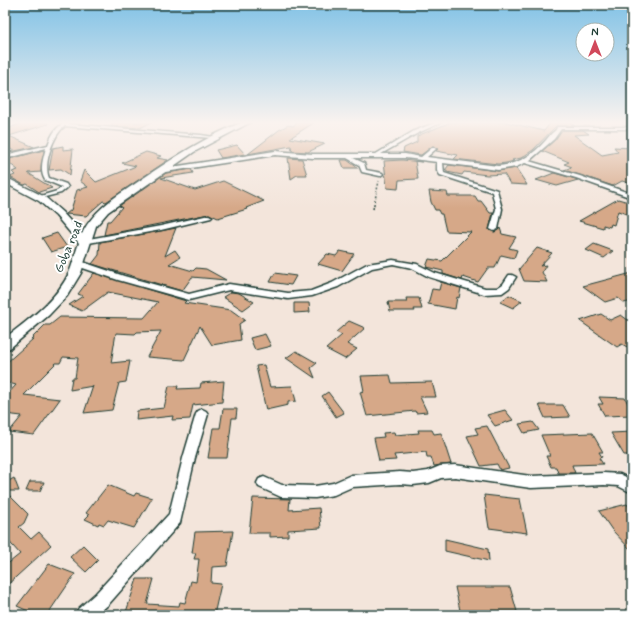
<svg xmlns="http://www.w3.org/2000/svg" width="637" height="620" viewBox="0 0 637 620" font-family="Mynerve,sans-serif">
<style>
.building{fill:#d6a888;stroke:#1f3d34}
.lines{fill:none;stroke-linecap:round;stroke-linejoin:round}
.street-casing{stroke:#1f3d34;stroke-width:3}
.secondary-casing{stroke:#1f3d34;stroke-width:3}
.path{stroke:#1f3d34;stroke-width:1.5;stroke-dasharray:2 2;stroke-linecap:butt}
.street{fill:#fff;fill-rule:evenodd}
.secondary{fill:#fff;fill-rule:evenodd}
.labels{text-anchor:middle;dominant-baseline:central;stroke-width:4;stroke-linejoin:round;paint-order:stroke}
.far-street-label{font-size:13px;fill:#1f3d34;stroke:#fff}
</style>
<rect width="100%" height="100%" fill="#f3e5db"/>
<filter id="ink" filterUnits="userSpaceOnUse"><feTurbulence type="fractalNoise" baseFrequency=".025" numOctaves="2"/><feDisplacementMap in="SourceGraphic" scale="8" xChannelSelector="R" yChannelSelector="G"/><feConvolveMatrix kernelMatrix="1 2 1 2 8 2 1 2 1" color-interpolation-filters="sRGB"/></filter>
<g filter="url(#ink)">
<path class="building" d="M24,122h23l1,2 -39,12 25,11 -29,6 9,-2 -9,-5v-16z
M112,122h40l-12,6 -28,-2z
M298,122h17l-25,16 35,6 -17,8 -16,-1 -1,-5 -43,8 31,-24 9,-5 5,1z
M451,122h55l38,9 7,-9h18l6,4h-19l-23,24 -12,8 -9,2 2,1 -8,2 -8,1 -44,-5 4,-4 -22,-4 2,-2 -5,-3 -12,9 -18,-3 1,-4 13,-6v-6z
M562,130h21l6,4 -15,1 28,20 16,-3 -4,-5 18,1v36l-10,-3 -9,5 -49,-16 8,-3 -8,-3 5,-2 -27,-11 13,-11z
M237,145l8,9 -24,4 -5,-8z
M63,146v4l10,-1 -3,26 -9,-6 -12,1 4,-22z
M44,150l-3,22 -13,1 24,15 -13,4 -12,-8 -3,1 -14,-8 5,-2 -3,-3 6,-2 -13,-10z
M146,152l15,4 -4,2 11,2 -62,42 -3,-1 -17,15 -20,-2 5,-4 6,-20 11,-3 -8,-6 4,-11 12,12 40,-16 -14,-3z
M288,158l14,1 5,16h-10l-6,4z
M341,160h6l11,8h-14z
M402,160l20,2 -7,-1 3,18 -19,1 -1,9 -11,-1 -3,-27z
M449,165l49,6 18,-3 11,17 -17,-1 -6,-10 -17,1 -23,-3 -2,3 -15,-3v-2h-2z
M191,169l2,4 -32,5 34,12 28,-9 41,20 -18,7 1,1 -29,9 -9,-4 -105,21 3,-14h3l12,-14 -3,-1 47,-33z
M554,173l22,6 2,1 -21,6 -21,-6z
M429,191l18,1 1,4h27l3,5h3l9,12h3l-4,17 6,2 5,-4 2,6 14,3 -7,11 8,2 -3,8 -13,-3 -6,13h-7l-10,14 -15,-5 -1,3 -19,-6v-3l-17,-4 3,-8 13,2 29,-29 -25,-1 -4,-17h-2l-2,-4h-3l-4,-8z
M618,199l14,4v13l-14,-5 -4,14 -3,-1 -1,3 -7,-2v3l-24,-7z
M176,228l-11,28 10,-6 5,7 -11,7 24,7 3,-3 10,1 20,11 -34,-3 -10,14 -90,-27 7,-9 1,-13z
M57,233l10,14 -16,5 -9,-14z
M594,244l19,7 -9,7 -18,-8z
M537,248l15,5 -12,13 6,-1 -4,7 5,10 -23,-1 -5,-12z
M340,251l14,3 -12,17 -24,-7 9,-10 9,2z
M94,273l92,28 -2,2 47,7 14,10 -6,4 2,16 -29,5 -12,-19 -16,34 -37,-3 14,-26 -24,1 -2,2 -19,-1 -5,30 19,-2 -4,21 -7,1 -7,27 -28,3 9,-27 -23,4 2,-12h3l3,-20 -15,-1 -3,6h-4l-32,32 36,4 -26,36 -25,-3 13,-16 -17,-2v-17l11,-12 -11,-3v-18l28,-25h-2l14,-14h5l10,-8 84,1 14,-16 -50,-10 -26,19 -13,-6 14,-9 -5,-2z
M275,273l21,3 -5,9 -21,-3z
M632,273v28l-8,2 -6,-5 -13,4 -22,-16z
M441,282l20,6 -2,10 -2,-1 -2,12 -27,-5 4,-15 7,1z
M231,292l8,1 15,9 -11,8 -20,-13z
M509,295l13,6 -9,7 -13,-6z
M406,298h13l3,11h-8l1,2h-25l-2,-9h19z
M294,303h15l1,9 -16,1z
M601,314l9,6 11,-5 11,8v20l-5,4 -5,-3 -5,3 -37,-26z
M349,321l16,7 -18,16 10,5 -12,10 -19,-10 16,-14 -6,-3z
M265,334l6,12 -16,4 -5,-12z
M296,351l21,12 -6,5 4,10 -29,-20z
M264,365l6,22 22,-1 4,15 -8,1v3l-22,5 -10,-44z
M390,375l2,8 40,-1 4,15h-16l7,15 -11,1 -1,-2 -48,5 -7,-24 4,-1 -3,-15z
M224,381l-2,21 -29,3 -3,14 -18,1 1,-4 -37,4 1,-9 27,-3 5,-22h9l-1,3 23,-1 1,-5z
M328,392l16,21 -8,4 -14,-21z
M599,397l26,1 7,13v4l-27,1 -7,-12h5z
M539,405h24l7,12 -25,1z
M223,409h14l-1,9h-4l-5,40h-19l5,-30h7z
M505,410l8,10 -18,6 -8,-11z
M533,422l6,8 -15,3 -5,-9z
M487,426l22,42 -9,2 -3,-6 -16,2 -14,-30 11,-2 -3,-6z
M418,430h14l2,4 7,-1 10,31 -17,2 -3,-9h-4l-1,-5 -32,3 2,5 -17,1 -5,-23 10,-1 -1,-4 11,-1 1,3 24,-2z
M632,432v23h-8l-13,-22z
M592,433l11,19h-4l3,5 -3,1 4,6 -31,1 3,8h-17l-2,-6h-5l-5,-11h4l-9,-21z
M14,478l5,13h-14l23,23 -4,9 -5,4 12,12 8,-7 12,13 -46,42v-21l15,-12 -15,-17v-54z
M30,482h14l-4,9h-14z
M108,485l26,11 2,-3 16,5 -18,30 -26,-8 -4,5 -5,-2 -1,2 -13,-6 4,-4 -3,-2z
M484,495l36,4 7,34 -38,-5z
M253,498l37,1 -1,11 30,-2 2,20 -33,2v6l-18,1v-4h-21z
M627,504l5,7v40l-20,-21 -13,-19z
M233,531l-6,35 -15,1 -1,16 10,1 -7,31h-89l12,-36h17l-7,25 32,2 1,-4 5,1 6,-22 5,1 3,-23h-5l2,-6h-4l3,-21z
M445,539l43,10 1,12 -44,-10z
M83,545l15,15 -12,12 -16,-15z
M49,564l26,10 -28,41h-10l-20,-9z
M455,587h55l8,28h-57z"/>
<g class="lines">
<g class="street-casing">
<path id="street" d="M67,122l2,2 132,11 13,2 -2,1 -147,-12c-12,9 -22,38 -16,52l17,6 2,3 -7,6 -24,6v-2l20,-6 5,-4 -17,-7c-6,-10 -2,-21 1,-32l-41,11v-4l43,-10c4,-11 8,-19 19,-23z
M437,122h5l-24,11 -37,21h24l16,3 12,-10 3,2 -9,8 71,9c24,-2 39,-14 53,-32 3,-3 5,-3 6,-7h75v2h-71l-7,10 -25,22 51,15 52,18v4l-56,-20 -51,-15 -9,4 -18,3 -55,-7 1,10 53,17 5,19 -4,20 -4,2 -4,-2 6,-20 -4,-17 -52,-17 -3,-5v-8l-32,-4h-52l11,5 2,7 16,3 1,1 -3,2 -18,-4 -3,-7 -12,-7h-34l-38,-3 -116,18 -3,-2 3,-2 116,-18 38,3h63l38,-23z
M209,215l3,2 -1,1 -50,12 -78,14 -4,-2 4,-2 78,-14z
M393,260l24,4 18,9 50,15h12l6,-4 6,-9h3l4,2 -7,11 -7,5 -18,1 -55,-17 -17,-9 -19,-4 -21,4 -34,19 -26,9 -24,3 -59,-9 -40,10 -71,-20 -44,-15 -1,-2 1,-2h6l44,15 65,18 40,-10 59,9 23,-2 21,-8 35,-19z
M202,409l4,2 2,3 -13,44 -15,65 -72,82 -12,10h-20l2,-6 18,-16 73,-79 14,-56 13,-44 2,-3z
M455,465l76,11 73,-3 16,1 12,6v13l-14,-7 -14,-1 -73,3 -76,-11 -14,1 -12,5 -16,2 -13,-1 -48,3 -18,8 -19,3 -34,-1 -22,-10 -2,-4 2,-4 5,-2 18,8 33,1 18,-3 18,-8 49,-3 13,1 15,-2 12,-5z"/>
</g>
<g class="secondary-casing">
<path id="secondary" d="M243,122h8l-57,30 -86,60 -12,14 -15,47 -14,23 -18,19 -39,33 -5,2v-12c23,-18 51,-37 64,-65 4,-9 6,-20 10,-30l-23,-27 -17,-15 -34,-18v-6l40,20 17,15 20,22c12,-26 37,-39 60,-55 33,-22 65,-43 101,-57z"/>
</g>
<path class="path" d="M373,209l6,-28"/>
<use href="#street" class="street"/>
<use href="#secondary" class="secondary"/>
</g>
</g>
<linearGradient id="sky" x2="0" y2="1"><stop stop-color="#81c2e6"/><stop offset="0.59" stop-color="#faf3ef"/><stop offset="1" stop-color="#faf3ef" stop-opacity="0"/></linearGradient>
<rect width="637" height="208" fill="url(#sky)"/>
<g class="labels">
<g class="far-street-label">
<text transform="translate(69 247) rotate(-67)">Goba road</text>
</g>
</g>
<rect width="637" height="620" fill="none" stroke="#fff" stroke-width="20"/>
<rect x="10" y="10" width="617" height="600" fill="none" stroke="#1f3d34" stroke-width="1.5" filter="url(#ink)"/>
<g transform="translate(595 42)"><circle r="19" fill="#ffffff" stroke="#a5b1ae"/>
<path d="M0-3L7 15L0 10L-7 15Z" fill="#d1495b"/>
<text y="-6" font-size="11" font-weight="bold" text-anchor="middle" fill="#1f3d34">N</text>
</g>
</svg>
